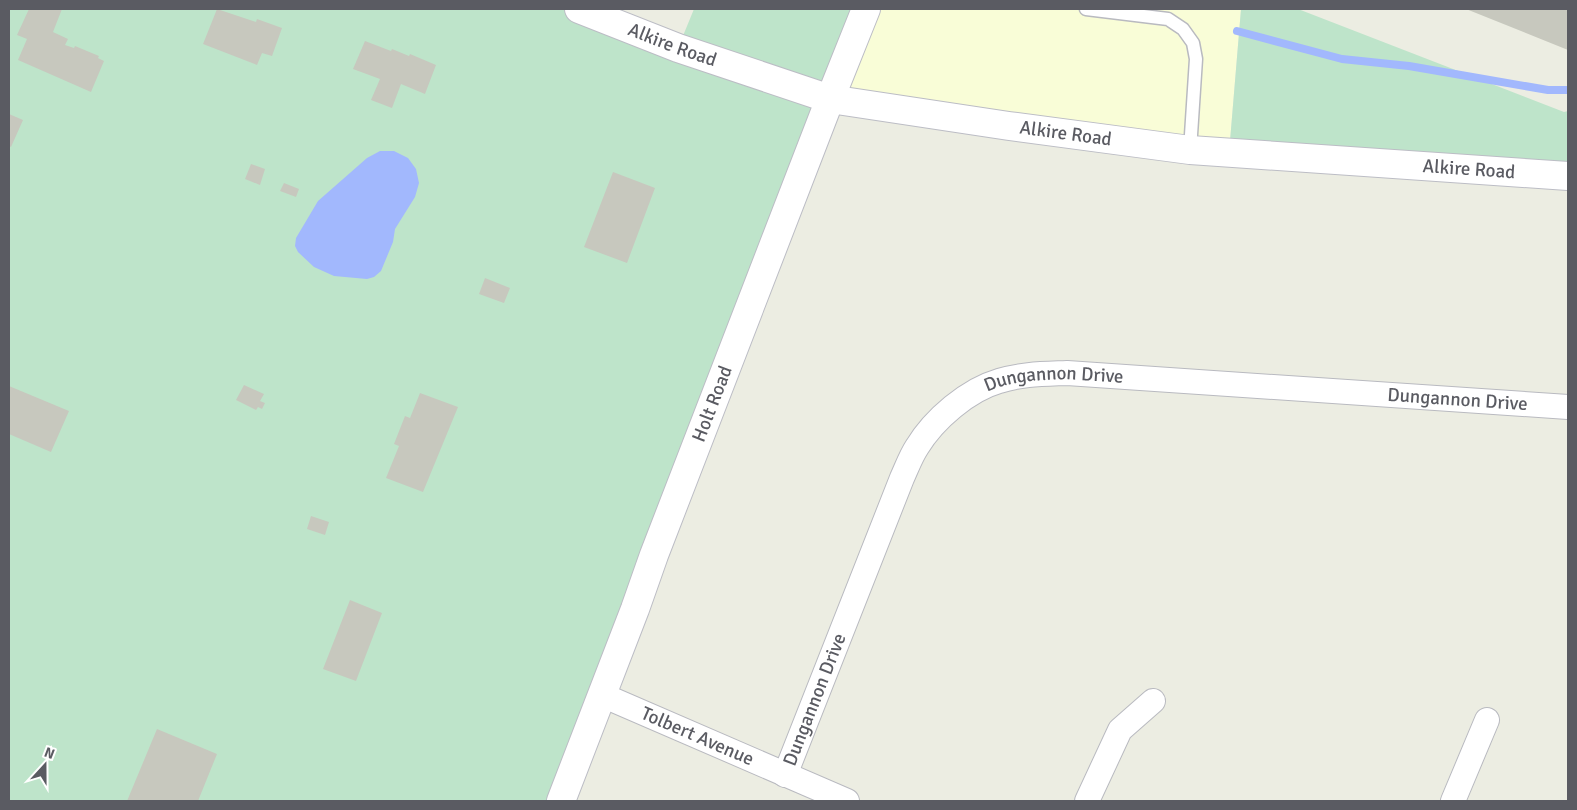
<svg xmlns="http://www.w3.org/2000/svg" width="1577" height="810" viewBox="0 0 1577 810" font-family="Signika,sans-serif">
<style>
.commercial{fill:#f9fdd7}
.green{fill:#bee4ca}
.water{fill:#a2b8fd}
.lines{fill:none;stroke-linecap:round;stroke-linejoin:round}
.stream{stroke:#a2b8fd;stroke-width:8}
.building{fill:#c7c8be}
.service-casing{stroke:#b9bac0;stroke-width:15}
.minor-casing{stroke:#b9bac0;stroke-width:26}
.secondary-casing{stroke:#bcbdc5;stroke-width:30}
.service{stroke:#fff;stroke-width:12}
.minor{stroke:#fff;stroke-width:24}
.secondary{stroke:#fff;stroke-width:28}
.labels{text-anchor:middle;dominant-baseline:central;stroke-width:4;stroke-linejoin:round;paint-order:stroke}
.street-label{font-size:19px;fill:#5a5b62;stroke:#fff}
</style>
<rect width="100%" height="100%" fill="#ecede2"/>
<path class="commercial" d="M866,9h375l-12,144 -399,-54z"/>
<path class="green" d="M9,9h572l97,39 16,-39h172l-313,792h-544z
M1241,9h57l266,103 4,-1v65l-339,-23z"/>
<path class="water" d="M380,151h14l14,7 8,11 3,14 -4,14 -20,32 -2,13 -12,29 -7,6 -7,2 -33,-3 -20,-9 -16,-15 -3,-6 1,-8 22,-37 49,-43z"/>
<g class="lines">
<path class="stream" d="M1237,31l105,28 67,7 139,24h20"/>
</g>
<path class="building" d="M29,9h33l-9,23 15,7 -3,6 9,3 1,-2 24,10 -1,2 6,3 -13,31 -73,-32 9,-21 -10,-4z
M217,9l39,13 1,-3 25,9 -10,28 -10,-3 -5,12 -54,-21z
M1466,9h102v41z
M365,41l26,10 1,-2 17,7 1,-2 26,11 -11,29 -24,-10 -9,24 -21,-8 9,-21 -27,-10z
M9,114l14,6 -12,27 -2,-1z
M251,164l14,5 -5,16 -15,-6z
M613,172l42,16 -28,75 -43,-16z
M284,183l15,6 -3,8 -16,-6z
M485,278l25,10 -6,15 -25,-9z
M244,385l20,9 -4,7 5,2 -3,6 -4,-2 -2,3 -20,-10z
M9,386l60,25 -18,41 -42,-18z
M420,393l38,14 -35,85 -37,-14 13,-32 -5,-2 11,-28 5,2z
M311,516l18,6 -4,13 -18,-6z
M350,600l32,13 -26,68 -33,-12z
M157,729l60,25 -19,47h-71z"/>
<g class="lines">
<g class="service-casing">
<path id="service" d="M1086,9l82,10 15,10 10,14 3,16 -6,91"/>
</g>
<g class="minor-casing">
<g id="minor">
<path id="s1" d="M602,695l245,106"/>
<path id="s2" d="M785,775l117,-297c5,-11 9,-22 15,-31 17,-28 51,-57 82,-66 22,-7 45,-7 68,-8l501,34"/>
<path d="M1087,801l33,-71 33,-29"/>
<path d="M1453,801l34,-81"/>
</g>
</g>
<g class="secondary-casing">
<g id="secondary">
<path id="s3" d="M579,9l99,39 152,51 179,27 181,24 378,26"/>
<path id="s4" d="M561,801l74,-192 19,-54 176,-456 36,-90"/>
</g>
</g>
<use href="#service" class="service"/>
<use href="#minor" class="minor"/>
<use href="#secondary" class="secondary"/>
</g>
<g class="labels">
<g class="street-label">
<text stroke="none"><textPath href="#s3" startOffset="100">Alkire Road</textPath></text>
<text stroke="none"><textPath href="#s3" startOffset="505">Alkire Road</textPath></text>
<text stroke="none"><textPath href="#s3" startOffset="910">Alkire Road</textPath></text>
<text stroke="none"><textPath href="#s2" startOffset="516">Dungannon Drive</textPath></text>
<text stroke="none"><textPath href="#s2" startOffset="921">Dungannon Drive</textPath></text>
<text stroke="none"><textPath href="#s4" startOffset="425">Holt Road</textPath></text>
<text stroke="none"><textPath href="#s2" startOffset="81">Dungannon Drive</textPath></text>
<text stroke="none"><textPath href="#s1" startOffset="104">Tolbert Avenue</textPath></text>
</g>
</g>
<rect width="1577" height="810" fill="none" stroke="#5a5b62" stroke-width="20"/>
<g transform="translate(45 765) rotate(21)" stroke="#ffffff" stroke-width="4" paint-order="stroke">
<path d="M0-4L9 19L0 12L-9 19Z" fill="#5a5b62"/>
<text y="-8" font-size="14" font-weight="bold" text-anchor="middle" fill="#5a5b62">N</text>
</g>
</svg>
